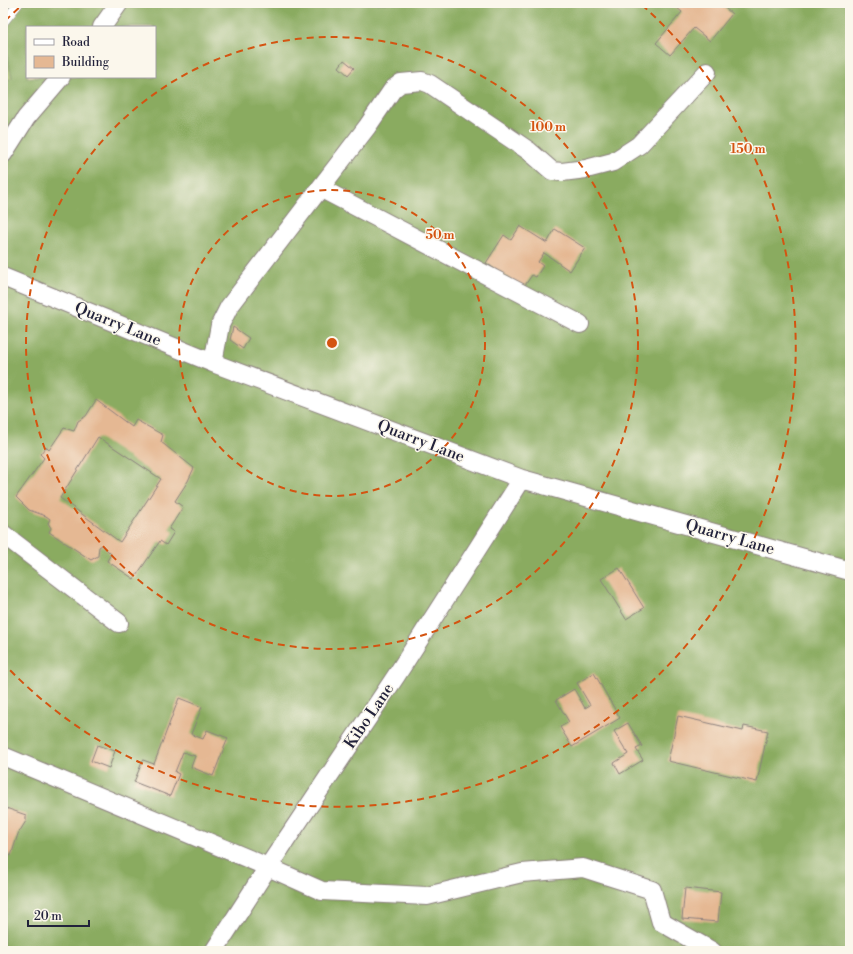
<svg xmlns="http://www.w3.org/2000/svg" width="853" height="954" viewBox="0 0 853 954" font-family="'Libre Bodoni',serif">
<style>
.green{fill:#aec66c;stroke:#687454}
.forest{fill:#8aab60;stroke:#56664e;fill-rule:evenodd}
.building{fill:#e5b893;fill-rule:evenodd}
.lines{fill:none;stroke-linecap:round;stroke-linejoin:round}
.service-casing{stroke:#8a7f7c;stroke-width:10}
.minor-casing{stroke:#8a7f7c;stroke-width:20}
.service{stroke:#fff;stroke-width:9}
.minor{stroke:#fff;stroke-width:18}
.ring{fill:none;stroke:#d45411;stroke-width:2;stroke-dasharray:7 5}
.labels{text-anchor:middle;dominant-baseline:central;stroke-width:3;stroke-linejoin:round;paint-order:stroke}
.street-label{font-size:16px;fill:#22223b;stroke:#fbf7ec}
.centre{fill:#d45411;stroke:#fbf7ec;stroke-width:2}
.ring-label{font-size:12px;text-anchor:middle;font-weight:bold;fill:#d45411;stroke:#fbf7ec;stroke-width:3;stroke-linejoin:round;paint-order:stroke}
</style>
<rect width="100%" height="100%" fill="#fbf7ec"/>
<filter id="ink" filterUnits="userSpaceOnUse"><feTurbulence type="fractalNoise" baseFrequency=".025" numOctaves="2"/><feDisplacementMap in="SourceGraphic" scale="8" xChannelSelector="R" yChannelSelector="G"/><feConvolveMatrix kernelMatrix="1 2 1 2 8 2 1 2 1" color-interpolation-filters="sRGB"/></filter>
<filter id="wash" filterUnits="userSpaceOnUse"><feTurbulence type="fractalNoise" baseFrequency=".012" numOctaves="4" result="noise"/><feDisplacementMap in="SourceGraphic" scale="16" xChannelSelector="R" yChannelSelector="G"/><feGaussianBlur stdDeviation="0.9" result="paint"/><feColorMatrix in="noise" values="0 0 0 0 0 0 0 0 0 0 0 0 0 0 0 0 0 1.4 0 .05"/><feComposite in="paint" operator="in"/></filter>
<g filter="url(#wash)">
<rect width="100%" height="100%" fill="#f2dcbe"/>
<path class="green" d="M3,41l9,37 -9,3z"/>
<path class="forest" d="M3,3h847v948h-847v-870l9,-3 -9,-37zM27,27h128v50h-128z"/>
<g id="blocks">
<path class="building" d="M671,3h48l13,11 -22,27 -16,-13 -24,27 -14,-12 26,-31z
M344,60l10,8 -6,7 -9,-8z
M520,226l27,17 8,-14 30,19 -15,23 -26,-18 -6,9 5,4 -7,11 -4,-2 -9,13 -37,-25 18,-28 7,5z
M233,327l16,11 -6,11 -13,-9z
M96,400l36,27 4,-7 27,15 -2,7 33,26 -6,13 -13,20 8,6 -14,22 5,3 -8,13 -6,-4 -26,38 -27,-18 4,-7 -9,-9 -3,2 -1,9 -7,4 -42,-28 2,-4 -3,-5 2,-4 -4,-3 -17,-6 -13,-13 28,-39 -4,-4 6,-7 3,3 15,-22 10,3 4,-10 8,-5zM98,437l63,42 -41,63 -60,-44z
M619,568l25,40 -18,11 -25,-40z
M3,665l3,2 -3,8z
M594,673l26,45 -48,29 -12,-20 9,-5 -13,-22 18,-11 11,19 5,-3 -13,-22z
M179,698l23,9 -11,27 12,5 4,-9 21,8 -15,38 -22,-9 4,-11 -12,-4 -8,20 4,2 -9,22 -36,-14 9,-22 11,4z
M678,716l65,15 1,-5 24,5 -11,51 -89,-21z
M628,723l14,23 -6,3 7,11 -23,14 -6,-11 14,-9 -14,-23z
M97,745l18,6 -6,17 -18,-7z
M3,807l23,8v6l-8,13 -7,22 -8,-5z
M685,888l36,4 -3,30 -36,-3z"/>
</g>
</g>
<g filter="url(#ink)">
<use href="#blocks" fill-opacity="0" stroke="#8a7f7c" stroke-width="1"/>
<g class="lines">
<g class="service-casing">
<path id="service" d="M3,23l16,-20"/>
</g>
<g class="minor-casing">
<path id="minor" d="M102,27l17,-24
M3,154l23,-36 35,-41
M320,188l260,136
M3,277l210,86 309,116 328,92
M213,363l7,-38 9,-18 138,-180 26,-38 8,-6 21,-2 8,3 99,67 23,20 10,1 24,-3 27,-7 26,-17 68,-73
M3,534l116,89
M3,756l265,111 54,24 105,5 95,-23 61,-5 69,22 9,32 51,29
M214,951l54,-84 128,-191 126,-197"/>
</g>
<use href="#service" class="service"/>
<use href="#minor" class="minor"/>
</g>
</g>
<g class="ring">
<circle cx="332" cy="343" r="153"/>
<circle cx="332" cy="343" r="306"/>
<path d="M5 21A459 459 0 0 1 22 5M642 5A459 459 0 1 1 5 665"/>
</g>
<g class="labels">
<g class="street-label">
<text transform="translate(118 324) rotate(22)">Quarry Lane</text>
<text transform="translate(421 441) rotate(21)">Quarry Lane</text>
<text transform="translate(730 537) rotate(16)">Quarry Lane</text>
<text transform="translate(369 716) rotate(-56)">Kibo Lane</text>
</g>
</g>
<circle cx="332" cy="343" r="6" class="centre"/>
<g class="ring-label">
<text x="548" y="131">100 m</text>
<text x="748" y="153">150 m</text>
<text x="440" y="239">50 m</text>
</g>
<rect width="853" height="954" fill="none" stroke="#fbf7ec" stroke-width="16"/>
<rect x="26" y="26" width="130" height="52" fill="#fbf7ec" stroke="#a4a2a5"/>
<rect x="34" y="39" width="20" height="6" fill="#ffffff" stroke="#a4a2a5"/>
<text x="62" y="46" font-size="12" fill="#22223b">Road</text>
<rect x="34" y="56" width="20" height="12" fill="#e5b893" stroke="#a4a2a5"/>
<text x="62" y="66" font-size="12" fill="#22223b">Building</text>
<path d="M28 920v6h61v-6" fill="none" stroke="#22223b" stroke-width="2"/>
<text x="34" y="920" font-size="12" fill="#22223b" stroke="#fbf7ec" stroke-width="3" paint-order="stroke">20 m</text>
</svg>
